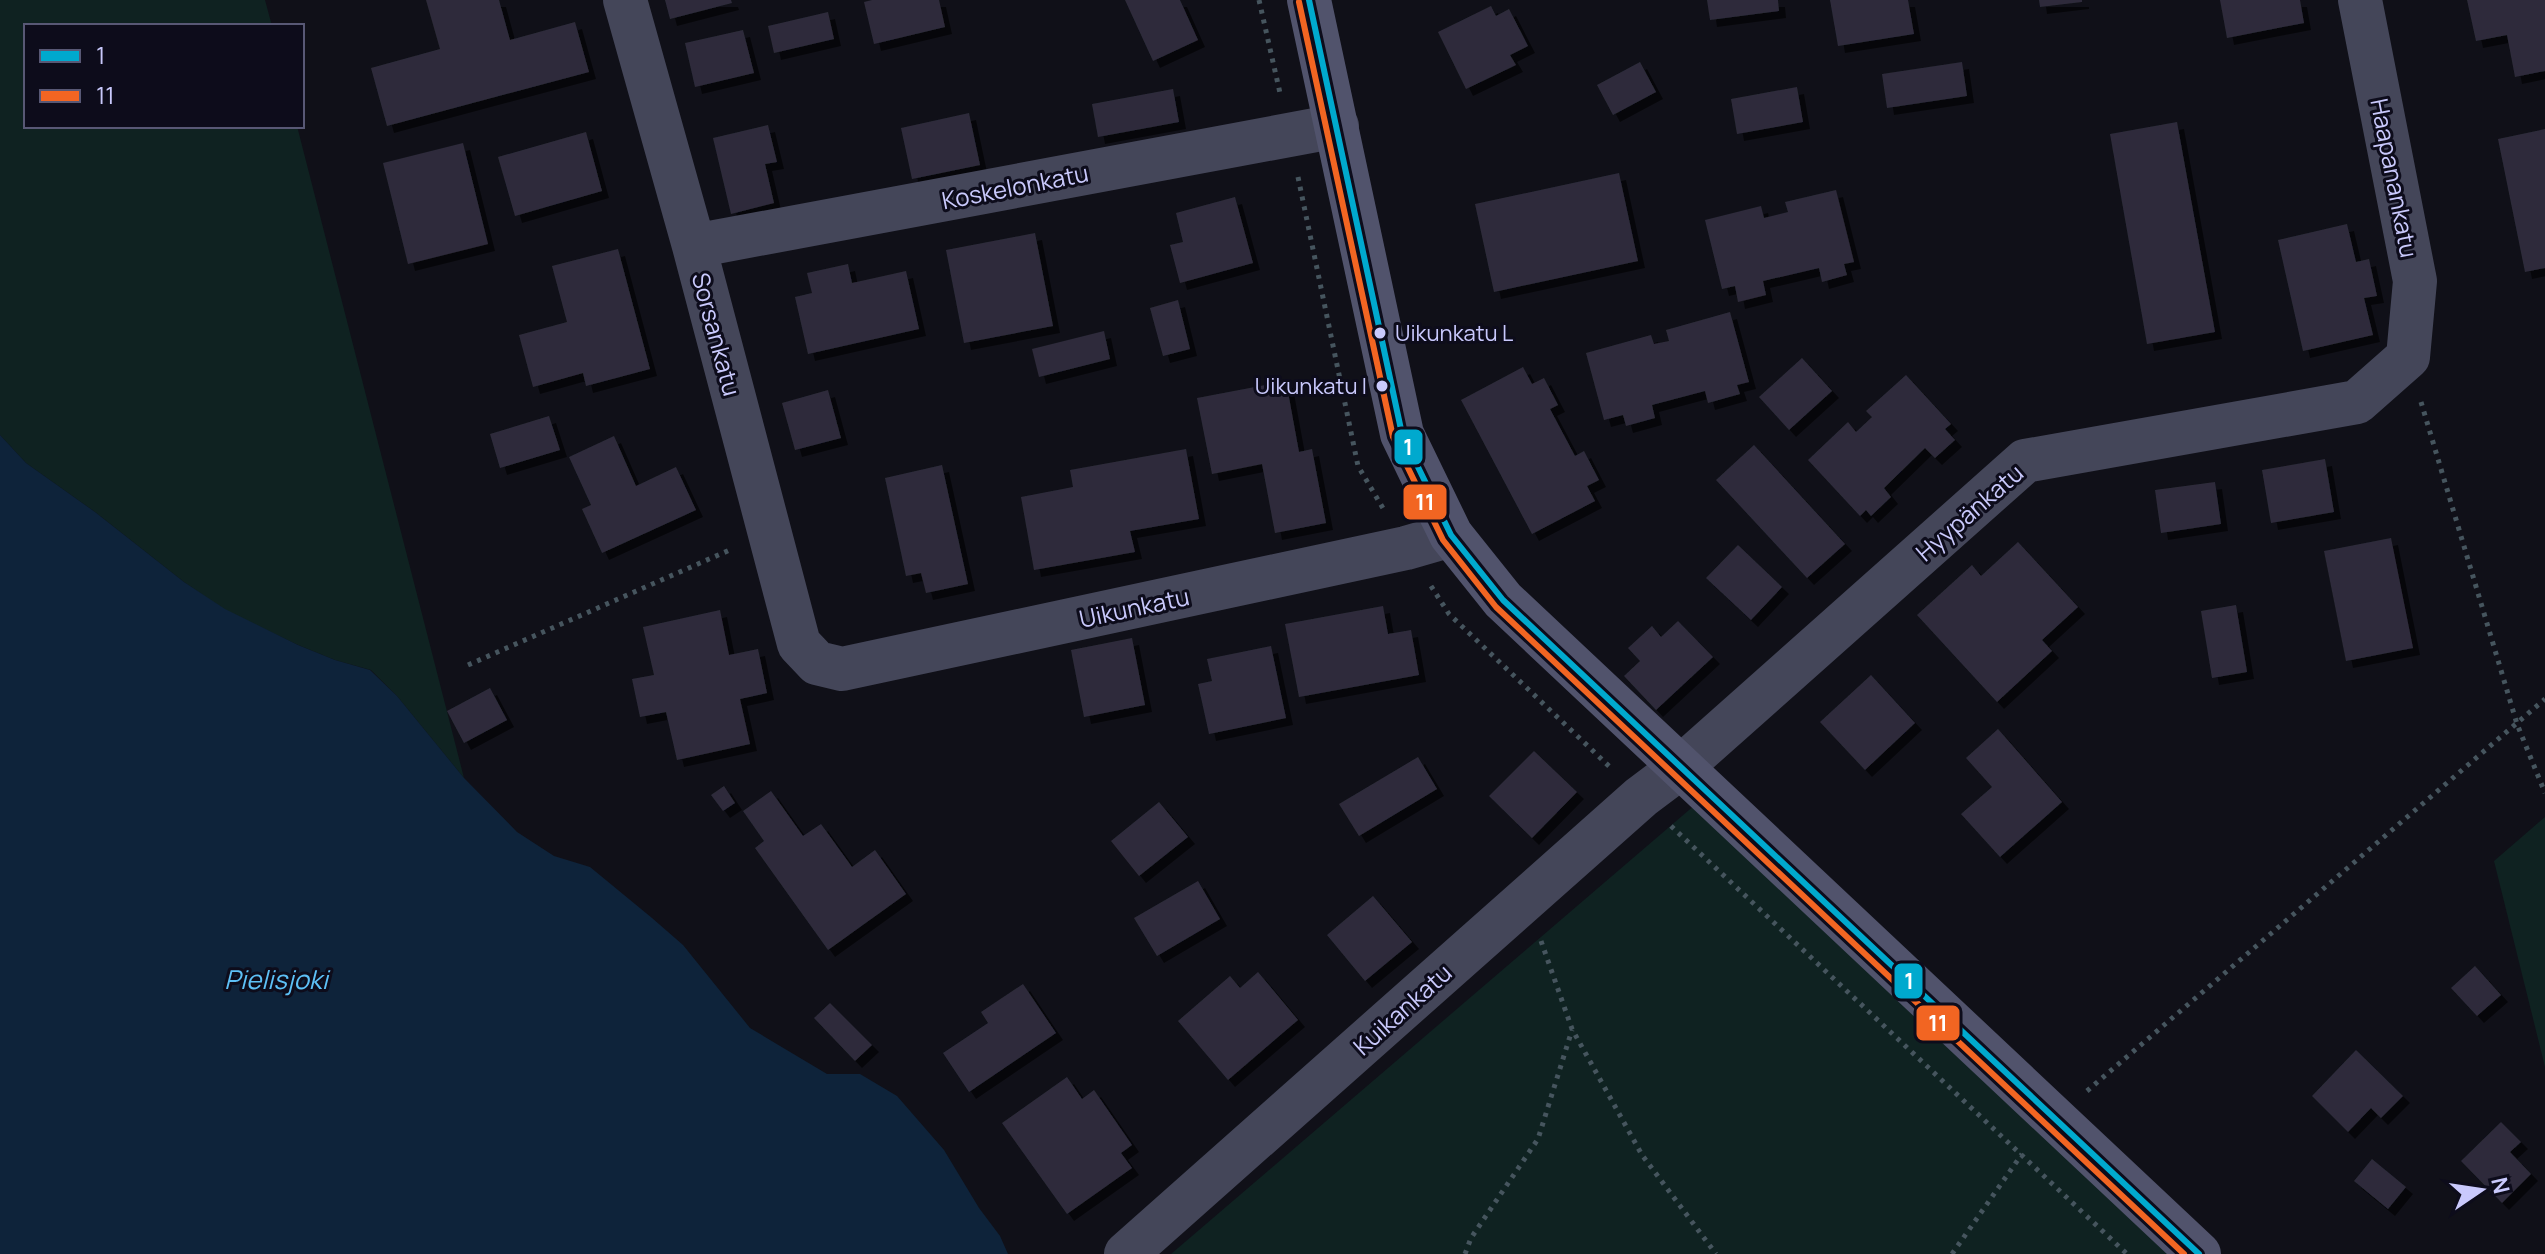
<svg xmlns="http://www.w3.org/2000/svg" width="2545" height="1254" viewBox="0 0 2545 1254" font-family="Manrope,sans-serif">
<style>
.green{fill:#0f2221}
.water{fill:#0e233a}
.building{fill:#2d2c3a;filter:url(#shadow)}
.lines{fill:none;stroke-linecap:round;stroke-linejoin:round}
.path{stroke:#46555e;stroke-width:5;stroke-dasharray:4 6;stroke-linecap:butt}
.street{stroke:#444659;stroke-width:44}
.secondary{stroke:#51536c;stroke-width:44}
.bus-1-casing{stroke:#0d0c1b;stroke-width:12}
.bus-2-casing{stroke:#0d0c1b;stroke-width:12}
.bus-1{stroke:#00a9ce;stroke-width:6}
.bus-2{stroke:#f26522;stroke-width:6}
.bus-dot{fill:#c9c9fc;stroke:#0d0c1b;stroke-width:3}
.labels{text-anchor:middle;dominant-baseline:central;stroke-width:6;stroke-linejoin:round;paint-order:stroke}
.bus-label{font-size:22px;fill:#c9c9fc;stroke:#0d0c1b;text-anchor:start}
.street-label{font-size:24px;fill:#c9c9fc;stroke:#0d0c1b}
.water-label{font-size:26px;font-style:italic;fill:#5dc0f6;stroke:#0d0c1b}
.line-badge{stroke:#0d0c1b;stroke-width:3}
.badge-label{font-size:22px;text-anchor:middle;font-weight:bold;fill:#fff}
</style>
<defs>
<filter id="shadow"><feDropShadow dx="7" dy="7" stdDeviation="0" flood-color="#0009"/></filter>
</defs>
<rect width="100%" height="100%" fill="#101018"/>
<path class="green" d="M0,0h265l7,26h-246v100h271l167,652 -67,-82 -26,-26 -36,-10 -37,-15 -73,-35 -41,-28 -89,-70 -69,-49 -26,-28z
M1696,804l475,450h-1000z
M2545,817v250l-51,-206z"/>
<path class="water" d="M0,435l26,28 69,49 89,70 41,27 73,36 37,15 35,10 27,26 67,82 53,54 37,24 36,11 62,51 31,27 67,83 77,46h33l37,22 47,54 35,58 21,28 8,18h-1008z"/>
<path class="building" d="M426,0h73l11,40 65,-18 14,50 -202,54 -16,-58 69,-19z
M665,0h66l1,3 -62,16z
M872,0h67l6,27 -71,17 -10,-42z
M1125,0h55l18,40 -45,21z
M1707,0h71l1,11 -69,9z
M1830,0h78l6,34 -76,12z
M2039,0h43v2l-42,5z
M2220,0h80l4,23 -77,15z
M2467,0h78v71l-30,6 -8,-42 -31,6z
M1491,6l5,10 13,-7 19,37 -18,9 6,10 -50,24 -28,-57z
M828,12l6,27 -60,14 -6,-27z
M743,30l11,43 -59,14 -10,-44z
M1640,62l16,30 -43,23 -16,-30z
M1962,62l5,34 -80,12 -5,-34z
M1797,87l6,35 -66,12 -6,-35z
M1173,89l6,33 -81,15 -6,-33z
M969,113l11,52 -68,14 -11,-51z
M2177,122l38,210 -68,12 -37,-210z
M768,125l9,37 -12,2 9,39 -43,11 -18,-76z
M2545,129v139l-20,4 -27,-133z
M586,132l16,59 -87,25 -17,-59z
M463,143l25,101 -80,20 -25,-101z
M1619,173l19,88 -144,31 -19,-88z
M1836,190l18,72 -10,2 3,11 -25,7 -3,-14 -56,13 3,14 -28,7 -3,-16 -13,3 -17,-69 56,-14 3,12 24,-6 -3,-10z
M1235,197l18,66 -73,20 -10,-38 13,-3 -7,-29z
M2347,224l9,38 13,-3 8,37 -13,2 9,37 -70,16 -25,-111z
M1035,233l18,93 -89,17 -18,-93z
M618,249l32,120 -64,17 -3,-13 -50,14 -14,-52 48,-13 -15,-56z
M848,264l4,19 54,-12 13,58 -111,25 -13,-57 17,-4 -5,-20z
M1178,300l12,49 -27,7 -13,-48z
M1730,312l19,70 -12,3 3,9 -32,9 -3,-12 -53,14 3,13 -29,8 -3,-11 -19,5 -18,-67 65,-18 3,9 15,-3 -3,-11z
M1104,331l6,28 -71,18 -7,-28z
M1802,358l30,33 -43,39 -30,-33z
M1523,367l9,17 12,-6 14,27 -8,4 25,47 9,-5 15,29 -12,6 8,15 -63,33 -71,-134z
M1906,375l45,49 -6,5 10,11 -20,18 -10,-10 -41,40 7,9 -20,19 -5,-6 -6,6 -52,-56 40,-38 8,10 16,-15 -6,-6z
M1286,381l13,71 13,-3 14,74 -51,10 -13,-69 -50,10 -15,-76z
M828,390l13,48 -46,12 -13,-47z
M549,416l11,34 -60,18 -10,-34z
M614,436l22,50 40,-19 20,43 -94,43 -20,-44 9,-4 -22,-48z
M1754,445l91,99 -38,34 -91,-98z
M1186,449l13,70 -69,12 5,21 -101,18 -13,-73 52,-10 -3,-17z
M2325,459l9,53 -63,11 -9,-53z
M942,465l26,119 -42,9 -5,-20 -15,3 -21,-98z
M2215,482l6,42 -60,9 -6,-43z
M2391,538l22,110 -67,13 -22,-110z
M2018,542l60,65 -36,33 10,11 -55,51 -80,-87 55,-50 9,11z
M1738,545l44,42 -31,33 -45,-42z
M2236,605l11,67 -35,6 -11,-67z
M1383,606l5,28 23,-4 8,45 -120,22 -14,-73z
M720,610l9,45 29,-6 9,44 -27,6 10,45 -73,16 -11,-48 -26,5 -8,-38 22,-4 -11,-48z
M1678,621l35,36 -57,53 -32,-34 16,-15 -12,-13 24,-22 9,11z
M1132,638l13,67 -61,12 -13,-67z
M1271,646l15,72 -77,16 -11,-50 14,-3 -5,-22z
M1871,675l44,48 -50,47 -45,-48z
M490,688l17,32 -43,23 -17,-32z
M1998,729l64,73 -62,55 -39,-43 31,-27 -26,-29z
M1534,751l43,41 -45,46 -43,-42z
M1418,757l19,32 -78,47 -20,-32z
M724,786l11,17 -12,8 -12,-16z
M771,791l32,45 18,-12 31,43 23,-17 31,44 -78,56 -73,-102 9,-7 -21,-30z
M1159,802l29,35 -49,39 -28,-35z
M1198,881l22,38 -63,37 -23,-38z
M1373,896l39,46 -47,39 -38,-46z
M2475,966l26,29 -24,21 -26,-28z
M1258,972l40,48 -70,60 -50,-59 52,-45 10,12z
M1023,984l33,49 -87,59 -26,-39 45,-30 -7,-11z
M830,1003l42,42 -17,16 -41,-43z
M2356,1050l47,46 -22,22 -10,-10 -23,24 -36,-36z
M1067,1077l15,22 12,-9 38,55 -11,8 11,15 -65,46 -65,-91z
M2501,1122l20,20 -11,10 21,22 -29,29 -41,-42z
M2372,1159l34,28 -18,22 -34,-28z"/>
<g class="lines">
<path class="path" d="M1259,0l21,93
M1298,177l60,289 26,44
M2421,402l96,322 28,69
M1431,586l18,28 163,155
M468,665l264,-116
M1671,826l456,428
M1541,941l31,88 70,126 74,99
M2087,1091l458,-392
M1465,1254l6,-16 67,-99 34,-109
M1952,1254l70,-100"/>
<path class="street" d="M625,0l69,246 105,398 18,19 25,6 564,-121 45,-13
M694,246l643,-120
M1126,1254l515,-457 40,-30 344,-306 332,-59 51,-45 7,-76 -55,-281"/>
<path class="secondary" d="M1309,0l93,434 49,101 52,65 696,654"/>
<g class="bus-1-casing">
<path id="bus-1" d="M1309,0l93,434 49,101 52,65 696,654"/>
</g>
<g class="bus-2-casing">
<path id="bus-2" d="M1299,2l94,435 50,103 53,67 688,647"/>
</g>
<use href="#bus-1" class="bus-1"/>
<use href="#bus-2" class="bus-2"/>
</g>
<g class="bus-dot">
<circle cx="1380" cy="333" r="7"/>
<circle cx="1382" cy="386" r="7"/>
</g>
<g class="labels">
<g class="bus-label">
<text x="1395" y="333">Uikunkatu L</text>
<text x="1367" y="386" text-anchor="end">Uikunkatu I</text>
</g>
<g class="street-label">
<text transform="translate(2395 178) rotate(79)">Haapanankatu</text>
<text transform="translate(1015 186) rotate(-11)">Koskelonkatu</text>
<text transform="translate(717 334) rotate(75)">Sorsankatu</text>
<text transform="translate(1969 512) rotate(-41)">Hyypänkatu</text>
<text transform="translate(1134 607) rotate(-12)">Uikunkatu</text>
<text transform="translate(1402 1009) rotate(-42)">Kuikankatu</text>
</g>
<g class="water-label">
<text x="276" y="979">Pielisjoki</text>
</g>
</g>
<g class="line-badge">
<rect x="1393" y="428" width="31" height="38" rx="8" fill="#00a9ce"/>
<rect x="1402" y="483" width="46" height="38" rx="8" fill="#f26522"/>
<rect x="1893" y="962" width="31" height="38" rx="8" fill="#00a9ce"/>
<rect x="1915" y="1004" width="46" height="38" rx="8" fill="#f26522"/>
</g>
<g class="badge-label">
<text x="1408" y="455">1</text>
<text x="1425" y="510">11</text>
<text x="1909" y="989">1</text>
<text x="1938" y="1031">11</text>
</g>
<rect x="24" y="24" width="280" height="104" fill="#0d0c1b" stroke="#585875" stroke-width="2"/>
<rect x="40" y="50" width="40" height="12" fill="#00a9ce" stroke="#585875" stroke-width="2"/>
<text x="96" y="64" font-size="24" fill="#c9c9fc">1</text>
<rect x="40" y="90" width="40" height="12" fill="#f26522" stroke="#585875" stroke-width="2"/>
<text x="96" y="104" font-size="24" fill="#c9c9fc">11</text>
<g transform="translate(2481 1190) rotate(77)" stroke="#0d0c1b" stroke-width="6" paint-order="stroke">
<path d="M0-6L14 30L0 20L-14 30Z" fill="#c9c9fc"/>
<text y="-12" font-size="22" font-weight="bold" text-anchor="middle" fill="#c9c9fc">N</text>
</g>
</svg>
